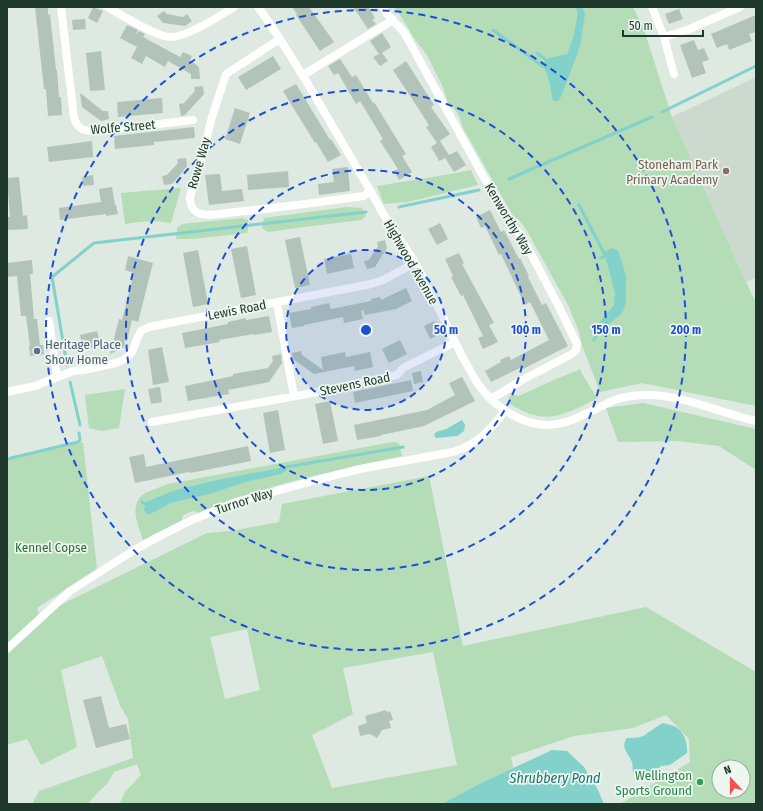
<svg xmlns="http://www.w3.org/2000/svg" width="763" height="811" viewBox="0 0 763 811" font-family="'Fira Sans Condensed',sans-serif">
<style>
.built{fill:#cbd9cf}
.green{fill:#b4dcb6;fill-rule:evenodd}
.water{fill:#82d1cb}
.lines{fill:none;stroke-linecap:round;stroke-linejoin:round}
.stream{stroke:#82d1cb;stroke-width:3}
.building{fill:#b2c4b9}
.minor{stroke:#fff;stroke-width:8}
.ring{fill:none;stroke:#1d4ed8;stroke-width:2;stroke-dasharray:7 5}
.education-dot{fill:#8d6e63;stroke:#edf6ef;stroke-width:1.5}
.service-dot{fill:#5c6f8a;stroke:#edf6ef;stroke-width:1.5}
.leisure-dot{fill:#2e9e5b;stroke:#edf6ef;stroke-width:1.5}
.labels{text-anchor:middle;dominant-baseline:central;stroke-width:3.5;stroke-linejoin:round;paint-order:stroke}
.street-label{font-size:13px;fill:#1e392c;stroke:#edf6ef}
.education-label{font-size:13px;fill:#785e54;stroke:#edf6ef;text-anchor:end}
.service-label{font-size:13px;fill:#4e5e75;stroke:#edf6ef;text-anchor:start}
.park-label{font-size:13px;fill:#287033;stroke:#edf6ef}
.leisure-label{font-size:13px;fill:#27864d;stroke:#edf6ef;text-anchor:end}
.water-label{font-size:14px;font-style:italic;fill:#18756f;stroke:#edf6ef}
.centre{fill:#1d4ed8;stroke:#edf6ef;stroke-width:2}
.ring-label{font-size:12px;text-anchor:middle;font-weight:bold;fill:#1d4ed8;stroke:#edf6ef;stroke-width:3.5;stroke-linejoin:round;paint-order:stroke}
</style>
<rect width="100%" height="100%" fill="#dde9e1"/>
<path class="built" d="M756,77v201l-10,4 -74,-165z"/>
<path class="green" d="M393,7h240l11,23 28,87 69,154 15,32v103l-114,-23 -42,9 -18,-47 -3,-13 -10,-25 -43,-78 -7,-9 -6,-4 -50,-88 -4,-12 -6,-9 -5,-4 -5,-16 -16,-32 -11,-14 -19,-31z
M471,170l7,15 -70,17 -24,2 -7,-18 74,-12z
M181,188l-10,35c-15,-3 -31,-2 -46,1l-4,-31z
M346,207l16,1 4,8 -5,4 -65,8 -28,4 -6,-4 2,-10z
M242,218l6,2v9l-1,4 -54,6h-17l1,-11 5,-4z
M581,369v3l16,26c-12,7 -30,16 -43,18 -11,2 -22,-1 -31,-5 -5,-3 -9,-4 -14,-8v-5l1,-2 4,-1 5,1 37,-17z
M125,389l-6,39 -17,3 -13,-3 -4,-33z
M643,403l113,26v41l-37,-24 -42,-5 -59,1 -12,-34z
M83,442l14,127 -60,39 3,7 167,-82 24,-2 48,-9 3,-18 147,-28 34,170 183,-39 110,65v132h-136l70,-42 -1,-23 -23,-24 -33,13 -59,8 -63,21 2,11 -36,17 -35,19h-322v-1l5,-11 16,-17 -4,-11 -23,8 -7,12 -10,9 -9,11h-56l7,-13 94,-33 -5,-39 -8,-14 -18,-49 -41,14 16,77 -36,18 -14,-26 -20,6v-285zM247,629l13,61 -35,9 -15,-62zM433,652l24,113 -125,23 -20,-53 41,-21 -10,-46zM719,767h24v24h-24z
M392,442l7,1 3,13c-50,11 -100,21 -149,37 -18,6 -37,13 -55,20l-5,-2 -10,4 -1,5 -39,20c-5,-16 -16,-37 4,-48 7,-3 14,-5 21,-8zM285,468l2,2 -38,11 -39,13 -39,9 -14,8 -9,4 -4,-5 39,-22 38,-9z"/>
<path class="water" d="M575,7h7l3,7 -5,32 -18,49 -4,6h-5l-4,-21 -5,-13 1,-8 22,-5 6,-15 5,-26z
M611,248l7,2 8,26v27l-4,10 -22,19 -3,-2 2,-7 15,-18 1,-12 -7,-27 -5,-12z
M462,420l3,5 -1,6 -7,5 -21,2 -2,-3 2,-3 10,-3z
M286,467l1,3 -6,4 -32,7 -39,13 -39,9 -14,8 -9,4 -4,-5 2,-8 24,-10 13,-4 38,-9z
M663,723c4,1 9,2 13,4 8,5 12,17 11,26l-17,12 -9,1 -8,7 -11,4 -6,-2 -3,-3c-1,-3 0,-7 -1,-10 -4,-9 -12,-15 -5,-24 5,0 11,0 16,-2 7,-4 12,-9 20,-13z
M552,750l15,1 17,16 13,21 7,16h-162l35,-19z"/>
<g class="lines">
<path class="stream" d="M493,30l51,37
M537,53l8,6
M662,112l94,-46
M509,179l143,-62
M579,205l25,48
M399,207l80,-17
M601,258l3,-2
M594,340l4,-8
M67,365l-15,-88 42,-34 272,-31
M70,382l10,43
M7,459l71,-17 2,-2 -1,-7
M286,467l117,-20
M142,502l3,2"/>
</g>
<path class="building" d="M35,7h13v8l2,-1 6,56h1l2,27h2l1,18 -14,1 -2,-27h-2z
M93,7l10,4 -6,12 -9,-5z
M292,7h17l25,35 -14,9 -24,-36 1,-1z
M353,7h15l7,11 -3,2 4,4 -8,5z
M679,9l4,10 -14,5 -4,-10z
M164,11l3,3 16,3 4,-3 5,7 -7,5 -22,-3 -6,-7z
M756,15v17l-7,2 3,7 -23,9 -2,-6 -10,4 -6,-14z
M85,19l1,10 -13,1 -1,-10z
M127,25l11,5 -3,5 4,-4 6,3 -2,3 37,20 3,-5 9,4 -2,4 9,7 1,12h-9v-5l-23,-13 -3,6 -19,-11 -4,8 -11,-6 6,-11 -17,-9z
M382,33l9,14 -9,6 6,8 -8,5 -7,-9 6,-3 -9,-13z
M694,40l4,10 6,-2 5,12 -7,2 4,11 -14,5 -12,-33z
M101,51l4,39 -15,1 -4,-38z
M273,56l8,13 -35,21 -8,-13z
M340,59l12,18 4,-2 17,28 1,-1 32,52 -4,2 10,16 -13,8 -5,-9 4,-2 -18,-28 3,-2 -23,-38 -4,3 -18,-31 -4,2 -6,-9z
M406,61l28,44 -3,2 19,27 -13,9 3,-2 9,14 8,-4 9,14 -12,7 -9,-14 -6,3 -2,-4 -6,-10 6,-4 -11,-16 3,-2 -36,-55z
M296,84l34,56 1,-1 10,16 -13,7 -12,-20 -1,1 -32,-52z
M203,86l1,8 -19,21 -4,1 -2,-12 5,-1 11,-12 -1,-4z
M80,93l23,18h5l1,8 -8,2 -19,-14z
M162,98l1,15 -45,4 -1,-15z
M235,108l15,5 -10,31 -15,-5z
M194,127l1,11 -41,4v3l-39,4 -1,-13z
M92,141l1,16 -44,5 -2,-15z
M186,158l1,8 -7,9 -8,9 -8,1 -2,-9 5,-1 11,-12 -1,-4z
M348,167l2,24 -31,4 -1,-11 16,-2 -2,-13z
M288,171l1,16 -41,3 -1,-15z
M220,174l2,17 20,-2 2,12 -35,4 -4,-30z
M93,175l1,10 -11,1 -1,-9z
M19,177l4,39 4,-1 1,14 -21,1v-13h3l-3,-39z
M112,187l3,18h1l2,9 -12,2v-2l-46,6 -1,-12 42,-6 -2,-13z
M490,210l11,22 3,-2 15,29 1,-1 9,18 -1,1 14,28 4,-2 22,43 -45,23 -1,-2 -31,15 -6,-11 16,-9 -1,-2 9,-4 2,4 38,-20 -19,-38 -5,3 -24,-51 -2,1 -14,-29 -4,2 -5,-11z
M440,223l8,16 -11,6 -9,-16z
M300,237l10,48 -15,3 -10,-48z
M385,240l2,8 -6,9 -6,10 -8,2 -3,-8 5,-1 9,-14 -1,-4z
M247,246l9,49 -15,3 -10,-49z
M198,250l10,54 -15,3 -10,-54z
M459,253l5,10 -2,1 32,59 -5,2 9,17 -15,7 -5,-11 5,-2 -20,-41 -2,1 -10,-19 2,-1 -8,-17z
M351,254l3,14 -27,6 -3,-15z
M128,256l25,7 -15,59 -6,-2 -5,21 -2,-1 -1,7 -14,7 9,-35 3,1 12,-47 -9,-3z
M32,260l1,14h-3l4,45h3l3,26h3l1,9 -14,2 -1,-10h1l-4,-30h-5l-4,-40 -10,1v-14z
M406,288l6,13 -16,8 -31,6 -2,-5 -2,1 2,8 -19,4 -1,-6 -39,8v1l-12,2 -3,-15 22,-4v-2l18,-4 2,6 40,-8v-2l9,-2 1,3z
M269,316l3,16 -17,3 -1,-1 -35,6 1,2 -35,6 -3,-15 46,-9v-2l18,-4v2z
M434,321l6,13 -10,5 -6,-13z
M97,331l4,15 -18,4 -3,-15z
M400,340l7,14 -18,9 -7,-14z
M162,347l7,35 -16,3 -5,-35z
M301,351l1,4 21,15 -2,-13 24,-5 1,5 24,-5 3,15 -18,4 -1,-5 -40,8 -21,-15 -1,-6z
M281,354l1,9 -13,19 -10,2 -31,6 1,4 -41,7 -3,-15 48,-10v-2l35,-6 5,-7 -1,-5z
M421,371l2,11 -9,2 -2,-11z
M462,377l13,24 -51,25 -43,9v1l-24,4 -3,-15 73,-15 28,-15 -6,-12z
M411,380l2,11 -58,12 -2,-11z
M160,387l2,15 -11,2 -3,-15z
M330,401l8,40 -15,3 -8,-40z
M278,410l7,40 -15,3 -7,-40z
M248,446l3,15 -61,12 -1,-1 -54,11 -6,-26 15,-3 2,13z
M101,696l8,32 17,-4 4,15 -34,9 -13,-48z
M386,710l1,2 3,-1 3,9 -4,1 2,7 -9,2 -5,8 -7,-4 -10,2 -2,-10 9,-3 -2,-7z"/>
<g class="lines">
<path class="minor" d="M61,7l13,111c5,14 12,13 25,13l94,-11
M107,7c13,7 51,31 64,30 16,0 49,-21 63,-30
M258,7c20,27 37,56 54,84 23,40 47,79 69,119 11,19 25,37 36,56 16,30 30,60 45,90 6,10 11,22 19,32 13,17 30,29 51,35 28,7 46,-6 70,-17 12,-7 28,-11 42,-11 39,-1 75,18 112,26
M383,7l4,7 17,18 78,142 33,55 7,8 36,68 19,39 -1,6 -4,4 -50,26 -24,15 -8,3
M652,7l12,30 10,37
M664,37l23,-7 53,-23
M280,39l-54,35 -14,43 -8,32 -14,48c0,6 2,13 8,16 7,4 28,0 37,-1 43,-4 86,-10 129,-16l6,-5
M303,76l5,-4 85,-52
M277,303l17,93
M49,321l8,56
M7,392l28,-6 38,-15 11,-1 32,-7c22,-8 15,-16 25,-32l8,-4 222,-43 12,-4 32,-17
M152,422l155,-28 90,-19 6,-7 52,-26
M7,649l63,-58 66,-42 28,-15 28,-14 44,-18 77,-21 47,-12 93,-17c25,-8 36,-21 52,-41"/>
</g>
<circle cx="366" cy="330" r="80" fill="#1d4ed8" fill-opacity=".12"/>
<g class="ring">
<circle cx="366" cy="330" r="80"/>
<circle cx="366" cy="330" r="160"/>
<circle cx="366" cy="330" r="240"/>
<circle cx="366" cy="330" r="320"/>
</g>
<circle class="education-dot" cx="726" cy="171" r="4"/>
<circle class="service-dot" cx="37" cy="351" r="4"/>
<circle class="leisure-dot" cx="700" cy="782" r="4"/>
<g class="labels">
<g class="street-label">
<text transform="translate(123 127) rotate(-5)">Wolfe Street</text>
<text transform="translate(199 163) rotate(-74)">Rowe Way</text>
<text transform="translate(509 219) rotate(59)">Kenworthy Way</text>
<text transform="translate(411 262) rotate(60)">Highwood Avenue</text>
<text transform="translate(237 310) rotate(-11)">Lewis Road</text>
<text transform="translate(355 384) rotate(-12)">Stevens Road</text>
<text transform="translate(244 501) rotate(-18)">Turnor Way</text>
</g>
<g class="education-label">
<text x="718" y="164">Stoneham Park<tspan x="718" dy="15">Primary Academy</tspan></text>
</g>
<g class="service-label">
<text x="45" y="344">Heritage Place<tspan x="45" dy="15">Show Home</tspan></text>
</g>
<g class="park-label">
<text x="51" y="547">Kennel Copse</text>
</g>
<g class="leisure-label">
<text x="692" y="775">Wellington<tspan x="692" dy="15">Sports Ground</tspan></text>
</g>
<g class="water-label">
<text x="555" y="778">Shrubbery Pond</text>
</g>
</g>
<circle cx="366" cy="330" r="6" class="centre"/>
<g class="ring-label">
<text x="446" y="334">50 m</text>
<text x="526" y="334">100 m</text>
<text x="606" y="334">150 m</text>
<text x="686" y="334">200 m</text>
</g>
<rect width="763" height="811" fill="none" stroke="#1e392c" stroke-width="16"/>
<g transform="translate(731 779) rotate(339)"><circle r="19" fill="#edf6ef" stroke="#9aaaa1"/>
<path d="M0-3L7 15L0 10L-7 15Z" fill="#f5504f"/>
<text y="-6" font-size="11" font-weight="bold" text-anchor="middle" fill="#1e392c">N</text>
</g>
<path d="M623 30v6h80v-6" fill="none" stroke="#1e392c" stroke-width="2"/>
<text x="629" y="30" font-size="12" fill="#1e392c" stroke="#edf6ef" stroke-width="3" paint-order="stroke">50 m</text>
</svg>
